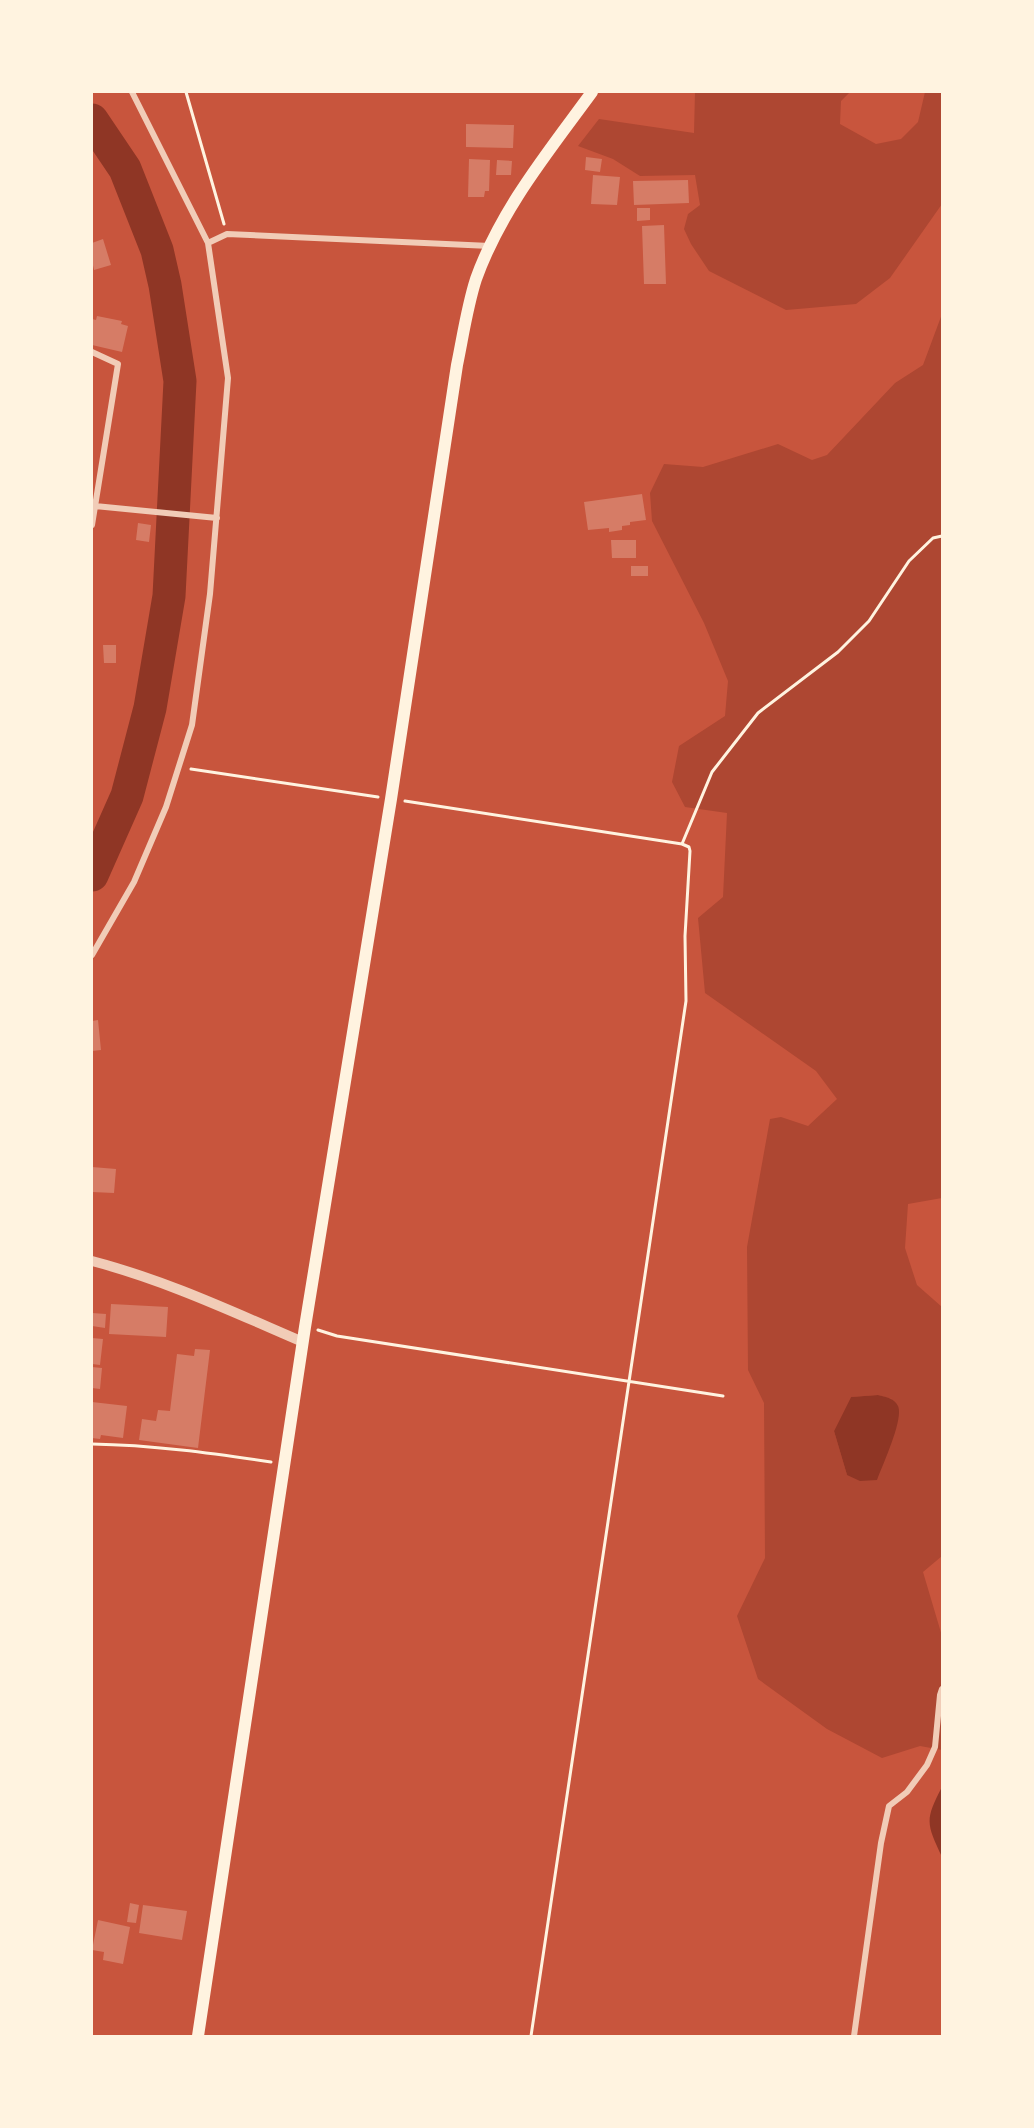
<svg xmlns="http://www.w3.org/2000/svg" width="1034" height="2128" viewBox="0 0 1034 2128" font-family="Commissioner,sans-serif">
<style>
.green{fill:#ae4732;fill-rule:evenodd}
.water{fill:#8f3625}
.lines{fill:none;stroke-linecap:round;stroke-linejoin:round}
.river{stroke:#8f3625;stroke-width:33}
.building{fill:#d67c66}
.path{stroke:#fff3e0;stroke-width:3}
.minor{stroke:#f1ccb7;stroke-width:6}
.tertiary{stroke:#f1ccb7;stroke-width:10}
.secondary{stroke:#fff3e0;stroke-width:12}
</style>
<rect width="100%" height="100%" fill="#c8553d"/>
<path class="green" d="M695,92h155l-9,9 -1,23 36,20 25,-5 17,-17 7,-30h17v112l-52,74 -34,26 -70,6 -77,-39 -18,-27 -7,-15 4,-15 12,-9 -5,-30 -55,1 -27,-17 -35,-13 21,-27 95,14z
M942,314v884l-34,6 -3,44 12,37 25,22v249l-19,16 19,64v114l-22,-4 -38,12 -55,-29 -69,-50 -21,-63 28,-58 -1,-155 -16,-33 -1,-123 23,-128 11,-2 27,9 29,-27 -21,-28 -111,-78 -7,-75 25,-21 4,-84 -42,-6 -13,-25 7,-36 46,-30 3,-35 -24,-58 -52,-102 -2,-28 14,-29 39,3 75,-23 34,16 15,-5 68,-72 28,-18zM878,1395l14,4 -45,76 -13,-44 17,-34z"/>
<path class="water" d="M878,1395c8,2 16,3 20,11 6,13 -16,60 -21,74l-17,1 -13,-6 -13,-44 17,-34z
M942,1787v70c-15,-33 -18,-36 0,-70z"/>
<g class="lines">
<path class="river" d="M92,120l33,49 32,81 8,35 15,96 -11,215 -19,112 -23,88 -35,79"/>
</g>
<path class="building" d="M466,124l48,1 -1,23 -47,-1z
M586,157l16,2 -2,13 -15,-2z
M469,159l21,1 -1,31h-4l-1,6h-16z
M497,160l15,1 -1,14h-15z
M593,175l27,2 -3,28 -26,-1z
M688,180l1,23 -55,2 -1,-24z
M637,208h13v12l-13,1z
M664,225l2,59h-22l-2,-58z
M103,239l8,26 -17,5 -2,-9v-18z
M97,316l25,5 -1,3 7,2 -6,26 -30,-7v-26l4,1z
M642,494l4,26 -16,2v3l-8,1v4l-13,2v-4l-21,2 -4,-28z
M138,523l13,2 -2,17 -13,-2z
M611,540h25v18h-24z
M631,566h17v10h-17z
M103,645h13v18h-12z
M98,1020l3,30 -9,1v-30z
M92,1167l24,2 -2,24 -22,-1z
M111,1304l57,3 -2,30 -57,-3z
M92,1313l14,1 -1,14 -13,-2z
M92,1338l11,1 -3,26 -8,-1z
M195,1349l15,1 -12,98 -59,-8 3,-21 14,2 2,-11 12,1 7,-57 17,2z
M92,1367l10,1 -2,21 -8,-1z
M92,1402l35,4 -4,32 -22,-3 -1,4 -8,-1z
M130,1903l9,2 -3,18 -9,-1z
M143,1905l44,6 -5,29 -43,-7z
M98,1920l32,7 -7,37 -20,-4 1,-8 -12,-2z"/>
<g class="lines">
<path class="path" d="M186,92l38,132
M191,769l187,28
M405,801l277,43 7,3 1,4 -5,85 1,65 -155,1035
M682,844l30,-72 46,-59 80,-61 31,-31 40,-60 24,-23 9,-2
M318,1330l19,6 386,60
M92,1444c60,1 119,9 179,18"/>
<path class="minor" d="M208,243l19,-9 263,12
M92,352l26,12 -26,161
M95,506l122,12
M92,955l42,-73 32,-75 26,-82 18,-131 18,-216 -20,-135 -76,-151
M854,2036l27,-193 8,-37 18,-14 20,-27 8,-18 5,-52 2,-6"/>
<path class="tertiary" d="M92,1261c73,19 141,51 211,81"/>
<path class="secondary" d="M198,2036l107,-709 86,-528 66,-434c6,-29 10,-58 19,-86 25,-70 73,-128 116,-187"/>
</g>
<rect width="1034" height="2128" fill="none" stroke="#fff3e0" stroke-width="186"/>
</svg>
